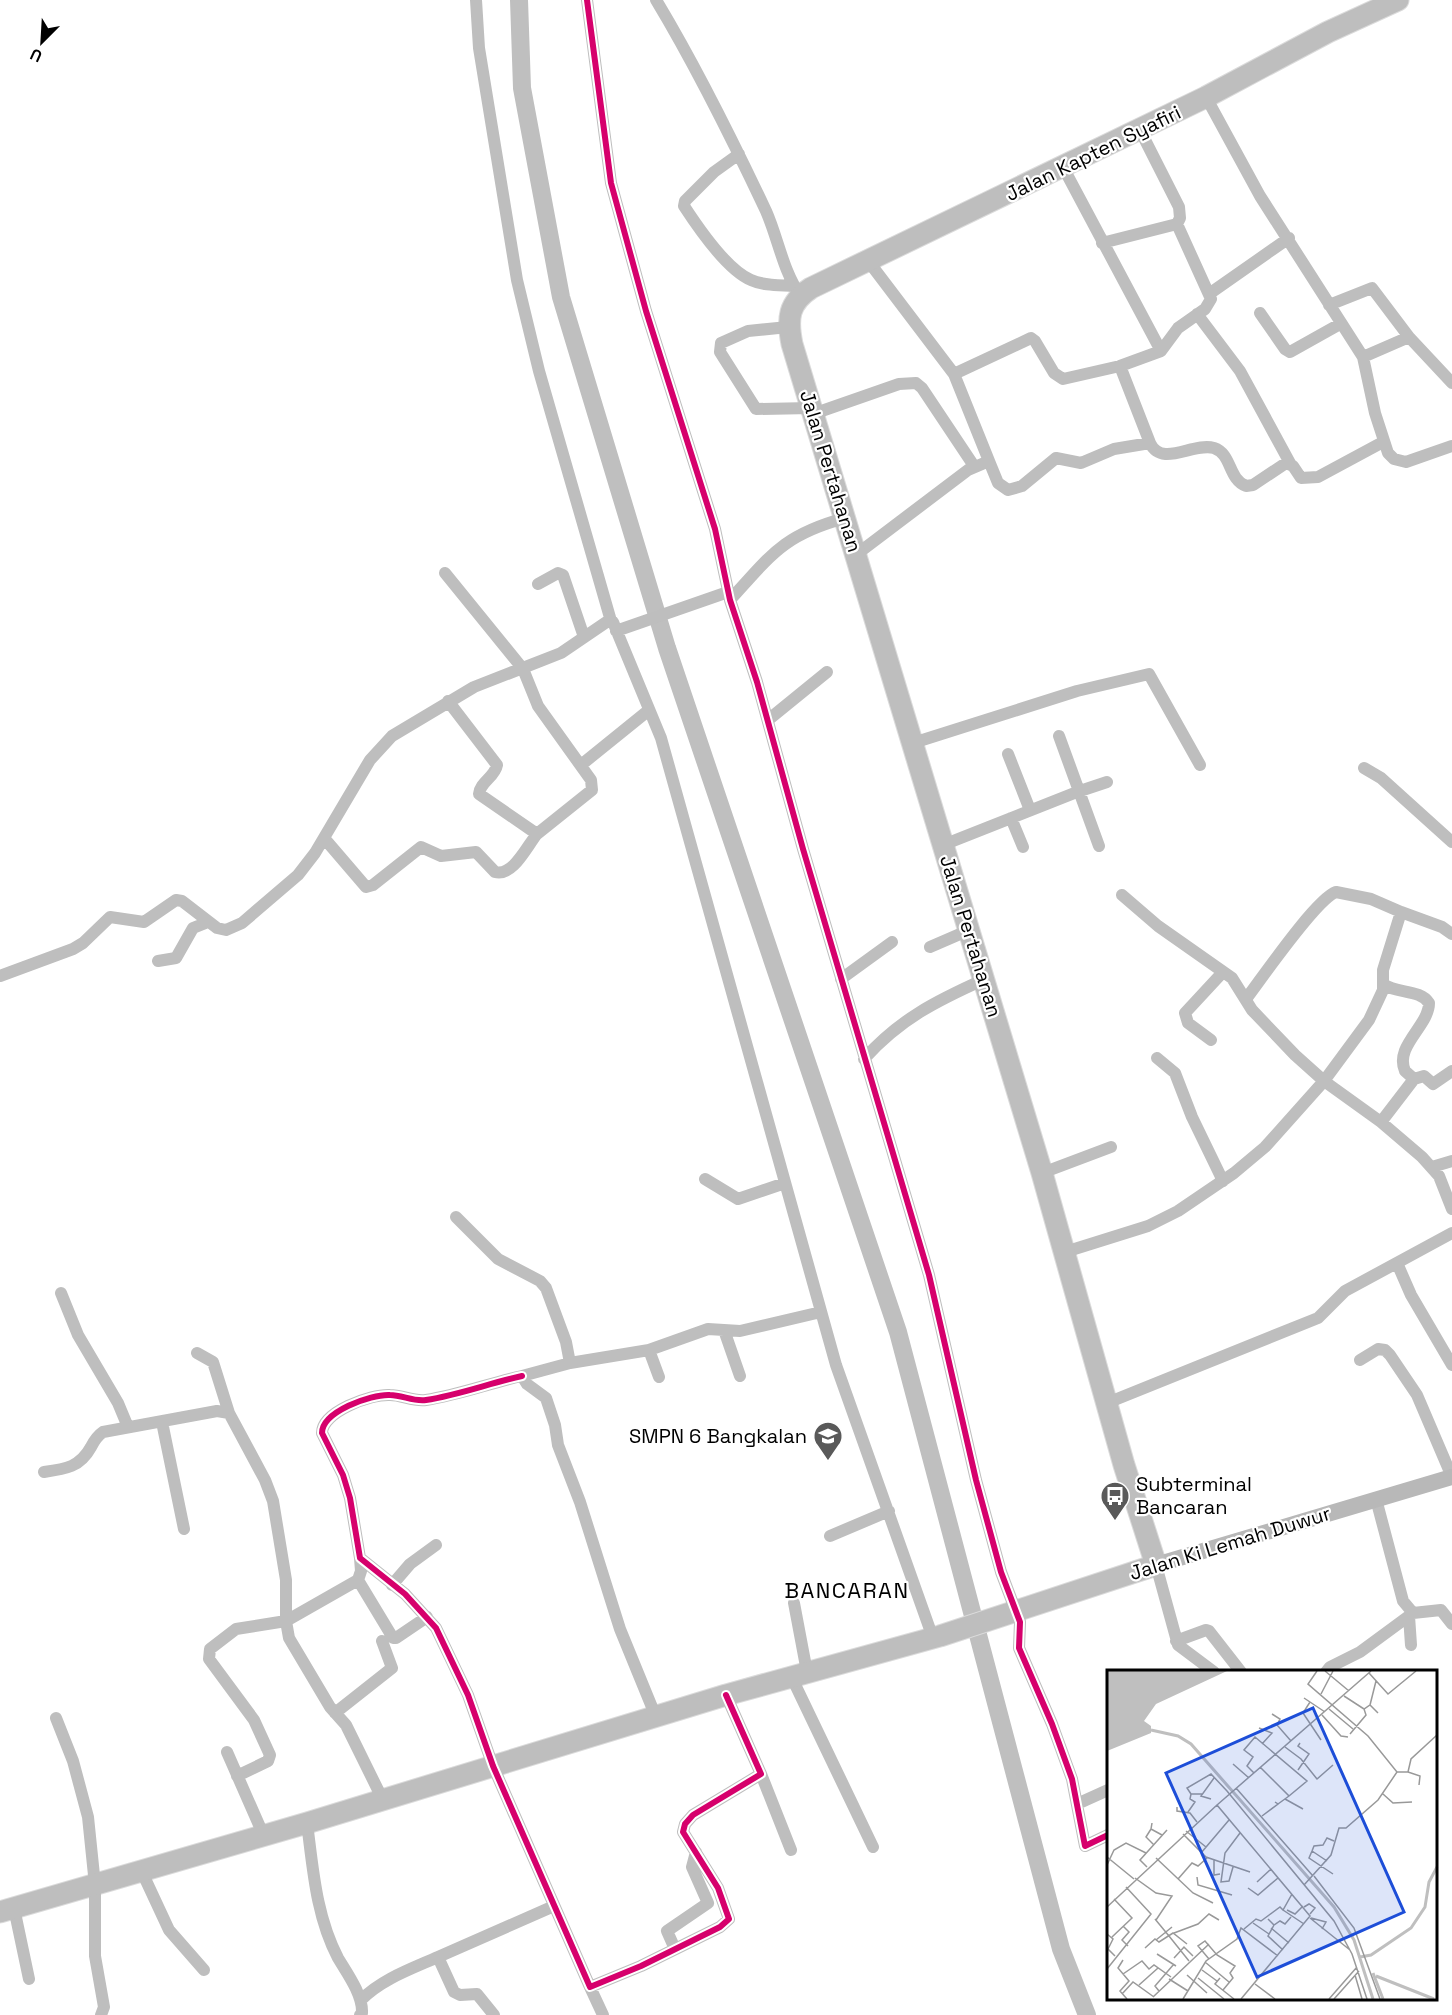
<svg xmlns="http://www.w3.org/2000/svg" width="1452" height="2015" viewBox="0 0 1452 2015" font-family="'Space Grotesk',sans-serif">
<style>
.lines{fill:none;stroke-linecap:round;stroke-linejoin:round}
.river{stroke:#bfbfbf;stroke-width:18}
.highway-casing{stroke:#dbdbdb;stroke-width:23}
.street{stroke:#bebebe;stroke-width:12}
.secondary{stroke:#b8b8b8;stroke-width:16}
.highway{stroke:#bebebe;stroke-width:21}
.cycleway-casing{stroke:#fff;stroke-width:10}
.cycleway{stroke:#d6006c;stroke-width:6}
.labels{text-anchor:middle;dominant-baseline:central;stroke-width:4.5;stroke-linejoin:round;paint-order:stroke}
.street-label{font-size:20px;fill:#000;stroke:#fff}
.poi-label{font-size:20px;fill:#000;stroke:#fff;text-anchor:end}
.quarter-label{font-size:22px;letter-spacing:1.5px;fill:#000;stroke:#fff}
.inset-river{fill:none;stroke:#bfbfbf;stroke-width:3}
.inset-road{fill:none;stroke:#999;stroke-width:1.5}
.view{fill:#1d4ed8;fill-opacity:0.15;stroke:#1d4ed8;stroke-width:3}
.inset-edge{fill:none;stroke:#000;stroke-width:3}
</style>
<rect width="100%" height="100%" fill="#fff"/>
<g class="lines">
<path class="river" d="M519,0l3,88 39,209 106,351 231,684 163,617 26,66"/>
<g class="highway-casing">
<path id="highway" d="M0,1912l307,-89 419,-128 214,-59 216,-71 -32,-100 -82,-292 -250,-829c-5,-25 -4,-41 19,-56l395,-191 122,-65 70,-32"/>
</g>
<path class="street" d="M476,0l3,48 38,232 22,91 72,250
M587,0l24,183 35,128 69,218 15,71 27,82 46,167 126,426 47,205 25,92 19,50 -1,26 33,76 20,55 13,67 23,-11
M656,0c41,68 76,139 110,211 12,27 17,60 34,84
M1206,97l54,99 103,161 12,56 13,40 6,6 12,3 46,-16
M739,154l-25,18 -29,29 -1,5c15,23 43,64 67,74 13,6 28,5 43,6
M1063,167l98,184
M1102,243l75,-19
M869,262l85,112 35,87
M1209,294l80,-56
M1329,305l43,-17 37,49
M1260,313l25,36 5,3 50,-28
M1197,314l43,57 50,92
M788,327l-40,4 -27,12 -1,9 36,57 55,-1
M1363,357l46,-20 43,46
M1120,366l41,-15 17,-23 27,-19 6,-10 -34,-75 3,-6 -1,-11 -39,-77
M954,374l77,-36 4,3 19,32 9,6 57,-13 30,77
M813,414l86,-30 17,-1 6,5 52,78
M857,554l111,-84 21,-9 9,22 10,7 14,-4 34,-28 25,5 33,-14 36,-6c12,25 43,-1 64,5 18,6 14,31 32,38l7,-1 33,-22 7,3 8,12 17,-1 65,-35
M445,573l78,96 15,37 53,74 1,10 -55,44 -58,-40c1,-12 16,-17 18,-29l-49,-64
M538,584l20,-11 5,2 21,62
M730,600c41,-45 53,-65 115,-82
M616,631l112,-39
M768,720l59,-48
M1059,736l40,110
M913,743l164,-52 72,-17 51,91
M1008,754l22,56
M581,765l68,-55
M1364,768l17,10 71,64
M1011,818l12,29
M324,838l42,49 7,-2 48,-38 20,9 35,-4 19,20c18,5 32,-26 42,-38
M943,845l134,-53 30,-10
M1122,895l36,31 74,52 20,32 43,45 29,26 57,41 41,35 17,19 13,33
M1401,912l41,15 10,7
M930,947l37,-16
M158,961l18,-3 17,-30 15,-6
M0,976l73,-27 10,-6 27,-26 34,5 32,-22 6,1 35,27 9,2 16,-7 56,-48 17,-22 55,-93 22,-24 82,-49 87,-34 47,-32 5,1 48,116 175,627 97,273
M841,979l51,-37
M1383,984c14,10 37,5 46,19 0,23 -35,43 -24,68l9,8
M1211,1040l-23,-17 -3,-10 38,-41
M1157,1058l18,15 17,44 31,64
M864,1059c36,-40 72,-58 121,-80
M1381,1122l33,-43 10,-3 9,8 19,-13
M1432,1167l20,-6
M1042,1173l69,-26
M705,1179l33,20 47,-16
M456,1217l42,42 42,22 6,7 20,54 4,21
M1065,1252l83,-26 30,-15 56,-38 31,-26 59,-66 45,-61 14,-30v-20l18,-58 -30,-13 -35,-7c-20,7 -74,86 -90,107
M1397,1263l14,32 41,70
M61,1293l17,42 40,68 10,24
M724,1330l16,46
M649,1350l-79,13 -48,13 5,8 19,14 9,27 3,20 22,57 40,127 36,88
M197,1353l16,9 16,51
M1360,1360l18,-11 7,1 5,5 27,40 35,82
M522,1376c-32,7 -63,19 -96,24 -12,2 -24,-5 -36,-5 -20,-1 -68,17 -68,38l21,42 7,23 10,60 45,36 31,34 32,67 25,71 97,221 51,-21 79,-39 9,-8 -11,-31 -35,-56 2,-8 8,-9 68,-41 -35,-79
M659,1377l-10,-27 59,-21 32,2 81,-19
M1107,1403l211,-85 27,-27 107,-58
M162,1422l22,107
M44,1472c22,-3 36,-5 47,-25 3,-6 6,-11 12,-15l114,-21 12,2 36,67 8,21 13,79v41l3,17 41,69 16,18 36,73
M1376,1499l27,102 10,12 28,-3 11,14
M830,1536l59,-25
M1156,1565l22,80 36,27
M358,1580l35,58h3l31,-21
M392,1585l18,-21 26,-19
M794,1603l13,69
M1409,1616l2,29
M1176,1641l30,-11 3,1 32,41
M1326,1672l4,-5 30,-15 53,-39
M791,1676l82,171
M335,1713l57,-45 -10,-27
M56,1718l17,43 15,56 7,68v71l9,51 -3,8
M227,1752l36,82
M761,1774l30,76
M237,1776l31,-15 2,-6 -16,-35 -45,-61 1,-10 26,-20 50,-8 72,-41 3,-9 -1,-13
M1077,1804l31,-14
M307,1823c6,46 9,93 31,135 9,15 25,37 24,55l-2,2
M142,1872l27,58 35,40
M14,1908l15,71
M675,1949l-8,-18 41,-28 -16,-36 4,-15
M590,1987l13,28
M361,2000c21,-21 50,-31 77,-43
M494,2015l-17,-21 -17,1 -6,-3 -16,-35 116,-51"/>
<path class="secondary" d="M1156,1565l296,-88"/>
<use href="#highway" class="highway"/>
<g class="cycleway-casing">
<path id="cycleway" d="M587,0l24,183 35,128 69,218 15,71 27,82 46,167 126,426 47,205 25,92 19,50 -1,26 33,76 20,55 13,67 23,-11
M522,1376c-32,7 -63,19 -96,24 -12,2 -24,-5 -36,-5 -20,-1 -68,17 -68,38l21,42 7,23 10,60 45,36 31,34 32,67 25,71 97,221 51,-21 79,-39 9,-8 -11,-31 -35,-56 2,-8 8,-9 68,-41 -35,-79"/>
</g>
<use href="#cycleway" class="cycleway"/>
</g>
<defs>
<g id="school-pin" transform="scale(1.5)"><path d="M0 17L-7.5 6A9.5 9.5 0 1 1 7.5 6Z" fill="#595959" stroke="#fff"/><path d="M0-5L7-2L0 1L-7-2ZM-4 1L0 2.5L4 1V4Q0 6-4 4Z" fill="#fff"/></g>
<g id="bus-pin" transform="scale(1.5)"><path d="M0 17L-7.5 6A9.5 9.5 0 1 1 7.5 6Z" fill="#595959" stroke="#fff"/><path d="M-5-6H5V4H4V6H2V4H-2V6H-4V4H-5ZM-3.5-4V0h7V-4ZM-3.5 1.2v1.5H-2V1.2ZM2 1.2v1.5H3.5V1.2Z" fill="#fff"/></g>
</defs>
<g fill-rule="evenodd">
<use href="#school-pin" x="828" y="1436"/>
<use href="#bus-pin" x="1115" y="1496"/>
</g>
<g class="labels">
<g class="street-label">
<text transform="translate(1093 153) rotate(-26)">Jalan Kapten Syafiri</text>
<text transform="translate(831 471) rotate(73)">Jalan Pertahanan</text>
<text transform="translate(971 936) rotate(73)">Jalan Pertahanan</text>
<text transform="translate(1230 1543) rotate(-17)">Jalan Ki Lemah Duwur</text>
</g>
<g class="poi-label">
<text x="807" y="1436">SMPN 6 Bangkalan</text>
<text x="1136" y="1484" text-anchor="start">Subterminal<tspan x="1136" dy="23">Bancaran</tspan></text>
</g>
<g class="quarter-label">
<text x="847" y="1590">BANCARAN</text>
</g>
</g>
<g transform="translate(1107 1670)">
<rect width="330" height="330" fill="#fff"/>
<path d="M0,1h120l-71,33 -12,17 7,5v7l-44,18z" fill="#bfbfbf"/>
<path class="inset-river" d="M44,60l27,6 13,8 143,163 20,33 19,59M253,287l11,-2 40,-27 14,-21 4,-25 8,-15M266,303l10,26M269,306l58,23"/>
<path class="inset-road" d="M218,1l24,20M262,3l19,21 28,-23M214,24l12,-23M237,26l20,13 6,-4 8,8M197,28l21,14M203,32l-7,11 18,27M263,35l6,-24M222,39l24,20M165,44l8,5 -3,6 14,16M215,45l19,21 7,1M152,58l13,5 -10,11M243,64l16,-19 -2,-6M178,77l16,12 16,20 16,-14M126,94l16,14M153,97l29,29 -11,8M191,100l11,-16 -11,-8 2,-3M290,102h11l3,-13 26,-24M301,102l12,4 -1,9M147,103l-7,-7 6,-9 -9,-7 11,-13 52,44 -18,15M129,118l77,88M84,124l-4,-6 24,-14 16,17 107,130 18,33 15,45M276,124l10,9 19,-1M104,129l-10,-3 13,-18M178,129l18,10M70,137v4l13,2 7,9M81,142l7,-10 -5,-3 1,-5h11M155,146l16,-12 -3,-2M45,153l-1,6 11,6M44,159l-5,8 8,8M79,161l20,16M76,164l23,23 44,15M205,181l2,-5 9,-1 4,-7 7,3M94,183l28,-33M0,187l27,22M49,188l37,35 20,10M107,190v15l6,-1M220,191l-15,-10 -3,7 24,16M0,195l7,-15 12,-7 20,10M40,197l-7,-7 27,-30M126,197l-4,14 -8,1 4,-29 15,-20M207,206l40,52 26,71M90,207l1,8 34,10M28,208l21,15 16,3 -16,24M71,209l14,-16 6,3 9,-8M150,212l14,-13M197,215l27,-30 8,-27h7l32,-28 19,-28 -29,-36 -60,-52 9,-13M141,218l10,7 20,-17M0,237l110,-102M197,237l5,-3 6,4 -5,6M176,240l21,14M180,240l8,4 8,-8M203,248l40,32M204,248l15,4 -4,7M48,249l14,17M161,249l6,6 6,-4 5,3 6,-7M146,253l16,11M167,255l-6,11 15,14M16,256l6,6 -7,8 6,6M164,258l18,15M137,259l12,-10 5,2 19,-14 3,3 9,-16M67,263l24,-9 11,-10 10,6M0,264l6,5 -5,10 7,7M62,266l20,25M5,267l20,-19 -18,-19M49,270l16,-13M38,278l10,-9 4,3 14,-9 14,11M50,284l19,12M67,288l10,-11 9,9M102,289l-11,-13 7,-5 12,14 18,11 -5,7 3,5 -10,12M16,290l-5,8 11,13 -9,10 7,8M98,292l24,20M0,299l44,-55 -25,-27M95,300l15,11M16,304l19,-13 7,8 5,-4 17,12M80,305l20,18M248,305l7,24M91,308l26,21M113,308l-5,6 19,15M62,309l19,12M148,314l20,15M32,315l19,-17M52,321l-4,-5 19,-22M15,324l11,-12 21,15M46,327l56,-53M76,329l23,-38 31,-22 4,-11 37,28M134,329l69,-83 -93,-111 154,-134M222,329l28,-32M227,329l25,-28"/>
<path class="view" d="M206,38l91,204 -147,65 -91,-204z"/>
<rect width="330" height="330" class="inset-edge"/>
</g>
<g transform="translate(42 42) rotate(204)" stroke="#ffffff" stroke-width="4.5" paint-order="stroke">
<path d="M0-4.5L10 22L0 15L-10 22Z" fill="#000000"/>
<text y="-9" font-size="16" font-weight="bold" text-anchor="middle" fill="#000000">U</text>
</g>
</svg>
